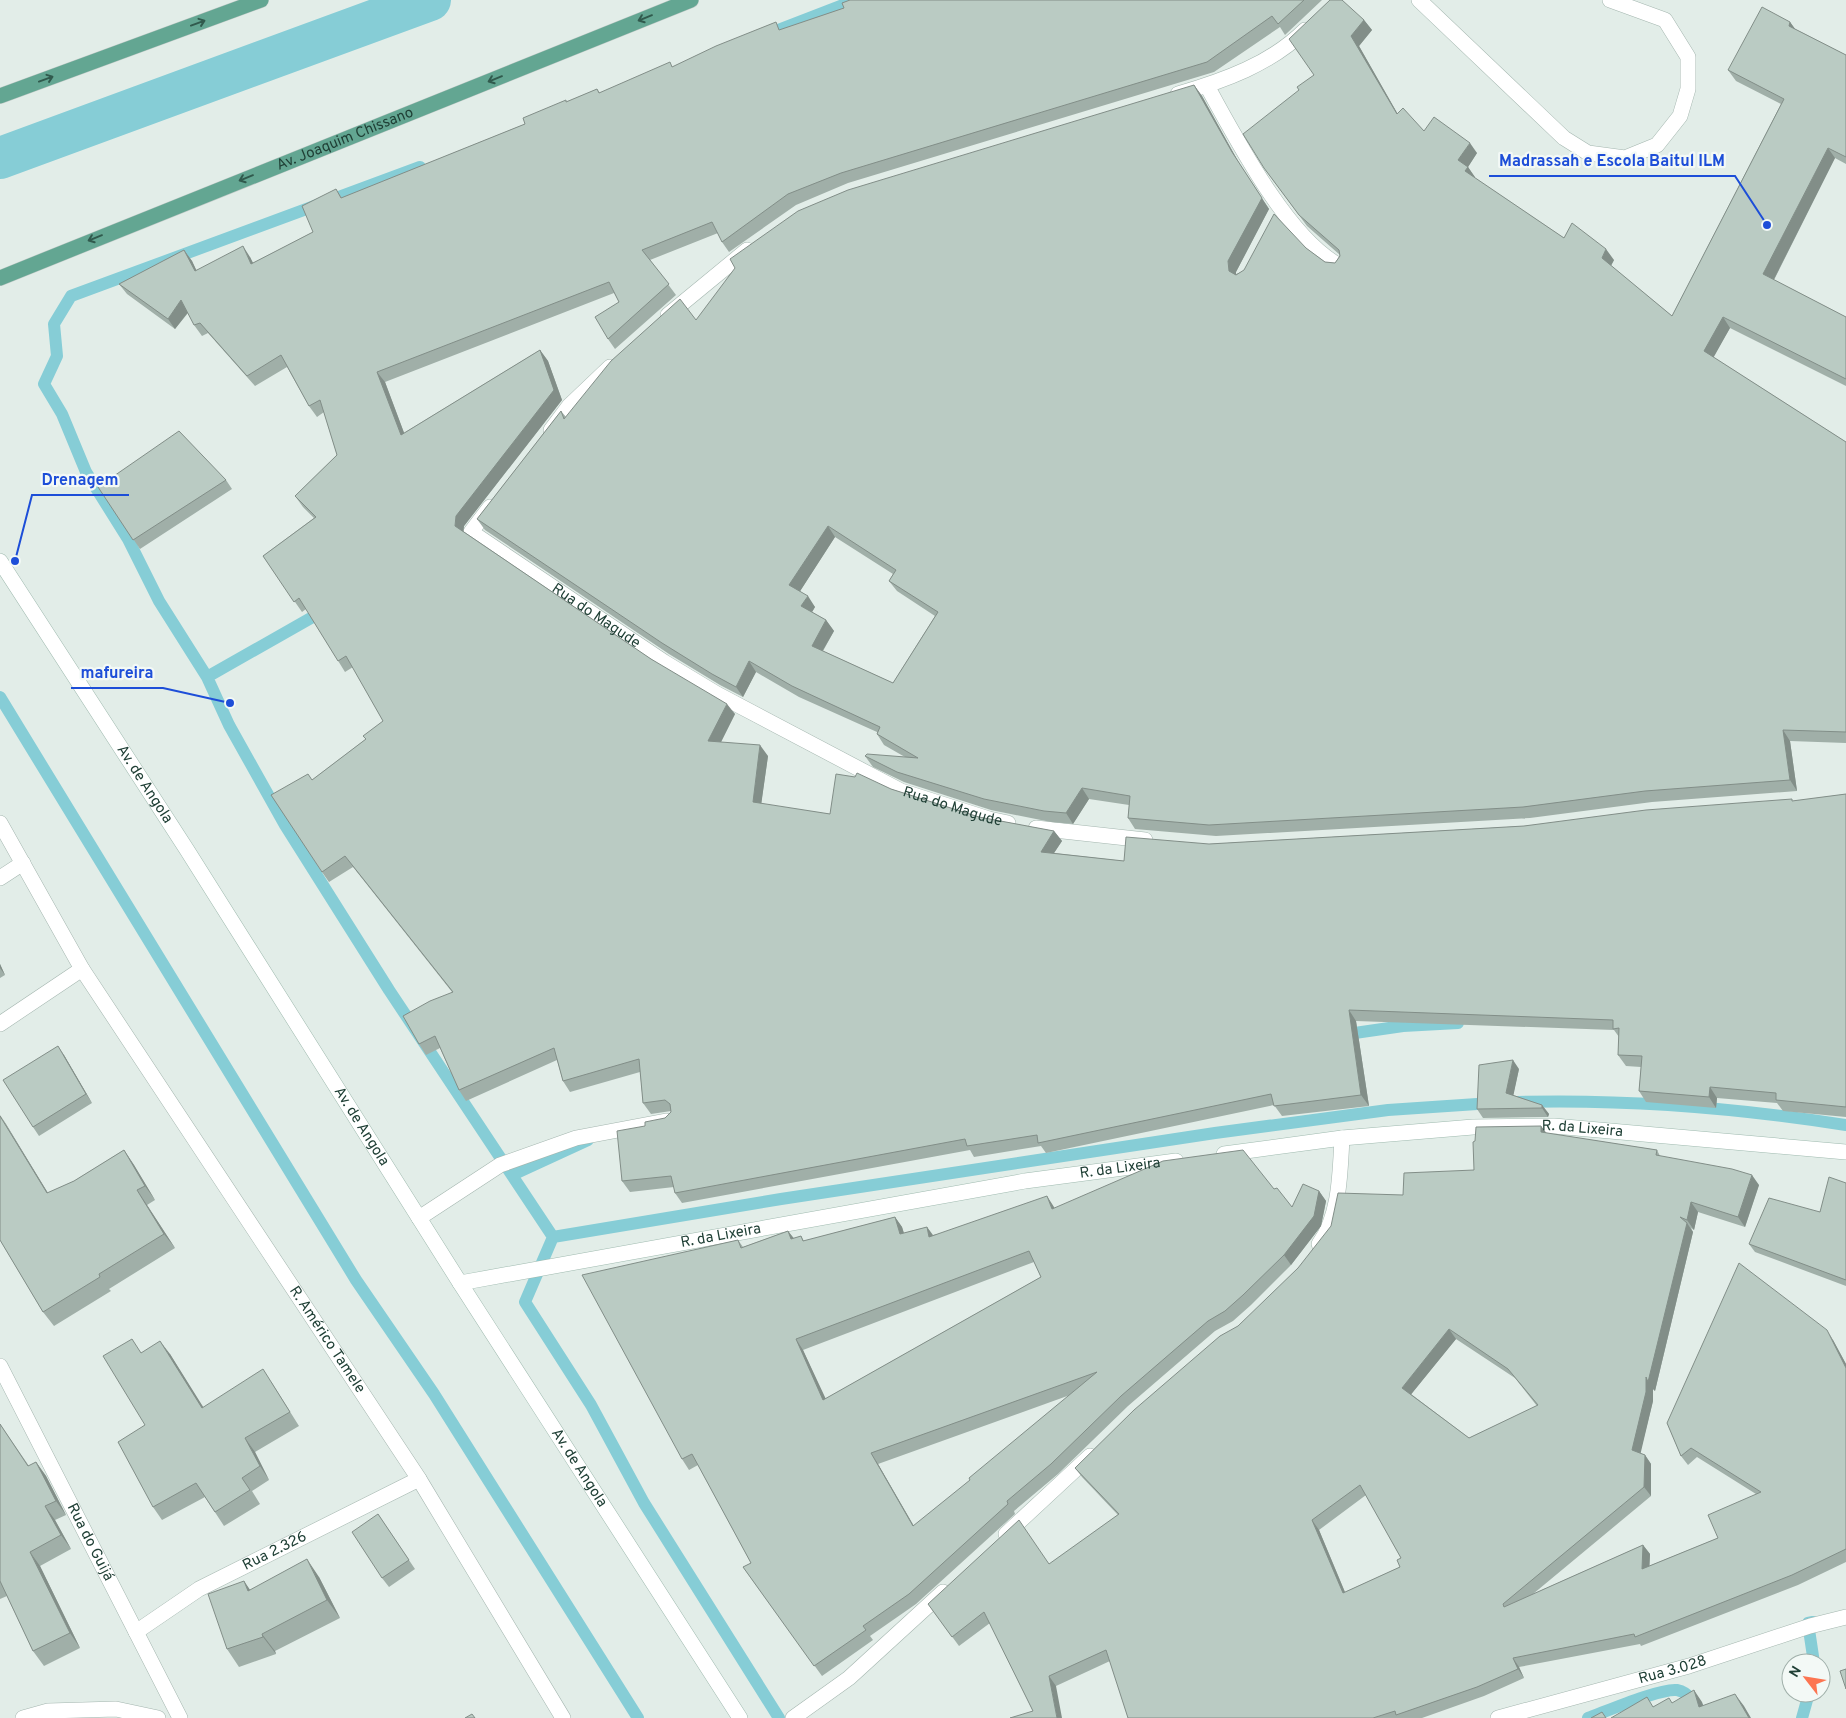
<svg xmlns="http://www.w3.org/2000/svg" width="1846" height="1718" viewBox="0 0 1846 1718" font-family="Overpass,sans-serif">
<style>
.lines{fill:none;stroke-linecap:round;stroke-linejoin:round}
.stream{stroke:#86cdd6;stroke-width:12}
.canal{stroke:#86cdd6;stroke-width:42}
.lane-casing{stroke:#a4b6af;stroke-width:16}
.street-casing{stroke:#a4b6af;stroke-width:16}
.secondary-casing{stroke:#9fbaaf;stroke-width:16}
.primary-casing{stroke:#c1cac7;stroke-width:16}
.lane{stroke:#fff;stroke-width:15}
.street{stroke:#fff;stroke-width:15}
.secondary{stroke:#fff;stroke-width:15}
.primary{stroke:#63a692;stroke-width:15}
.wall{fill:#a0afa8;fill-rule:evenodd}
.shaded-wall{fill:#828e88}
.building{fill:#bacbc3;stroke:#828e88;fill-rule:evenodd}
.oneway{stroke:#315a4d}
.labels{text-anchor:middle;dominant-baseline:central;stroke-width:4.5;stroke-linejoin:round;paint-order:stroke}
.street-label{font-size:15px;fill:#204036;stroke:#f3f9f6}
.leader{fill:none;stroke:#1d4ed8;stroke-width:2}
.callout-dot{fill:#1d4ed8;stroke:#f3f9f6;stroke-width:2}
.callout-label{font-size:16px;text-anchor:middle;font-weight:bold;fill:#1d4ed8;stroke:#f3f9f6;stroke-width:4.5;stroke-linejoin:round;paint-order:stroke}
</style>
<rect width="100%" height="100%" fill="#e2ede8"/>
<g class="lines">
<path class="stream" d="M765,35l91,-35
M420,167l-349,129 -17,28 3,32 -13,28 18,30 24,58 42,67 31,62 48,76 22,48 56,100 104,165 164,247 -28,65 66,103 53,98 135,215
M207,677l118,-67
M0,697l356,583 78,114 204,324
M1341,1035l62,-9 55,-3
M1517,1102c109,-3 221,6 329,23
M512,1175l76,-35
M553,1237l228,-38 434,-66 173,-23 104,-7
M1813,1622l-5,1 6,40
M1588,1718c19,-7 72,-30 89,-28 13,2 21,18 26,28
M1802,1718l7,-25"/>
<path class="canal" d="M0,158l430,-158"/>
<g class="lane-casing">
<path id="lane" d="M1419,0l145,138 24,15 37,5 32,-13 23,-29 8,-27v-32l-23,-37 -55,-20"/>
</g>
<g class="street-casing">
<g id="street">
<path d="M1207,86c29,52 79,150 131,179"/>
<path d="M1178,94c45,-13 93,-30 127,-64"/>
<path d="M668,315l79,-65"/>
<path d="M551,430l18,-24 41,-39"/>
<path id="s1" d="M490,507l-19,25 193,130 53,32 184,97 88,28 19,4"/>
<path id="s2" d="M0,823l82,146 337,510 144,239"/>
<path d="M1036,828l109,12"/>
<path d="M0,878l23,-15"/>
<path d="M0,1024l82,-55"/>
<path d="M419,1218l81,-53 76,-27 90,-17"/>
<path d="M1319,1244c21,-28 21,-71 23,-106"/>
<path id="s3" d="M0,1366l180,352"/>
<path d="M1006,1534l84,-78"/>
<path id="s4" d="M136,1632l63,-43 220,-110"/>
<path d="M23,1718l25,-7 68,-2 42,9"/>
<path d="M793,1718l56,-40 94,-86"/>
<path id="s5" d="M1498,1718l191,-52 121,-40 36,-9"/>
</g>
</g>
<g class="secondary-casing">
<g id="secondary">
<path id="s6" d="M0,561l187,289 273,433 280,435"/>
<path id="s7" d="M1224,1154l118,-16 131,-11 81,-1 292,26"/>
<path id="s8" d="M460,1283l565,-102 151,-20"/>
</g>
</g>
<g class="primary-casing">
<g id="primary">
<path d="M0,96l261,-96"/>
<path id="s9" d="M0,278l691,-278"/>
</g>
</g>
<use href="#lane" class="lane"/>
<use href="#street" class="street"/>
<use href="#secondary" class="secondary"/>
<use href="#primary" class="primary"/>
</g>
<path class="wall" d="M850,0h472l-37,35 -5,-8 -66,45 -366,111 -52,22 -67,47 -7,-10 -4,-9 -68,27 26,35 -61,54 -7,-10 11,-37 -5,-9 -229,89 19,51 136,-83 8,11 14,39 -98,126 -1,5 188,128 84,55 -14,28 47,14 -7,48 69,10 61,-25 88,28 75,14 8,10 -8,12 70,8 85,-17 315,-18 270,-25 52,-7v323l-63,-6 -6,-8 -60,-5 -1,10 -70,-6 -7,-11 2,-24 -15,-1 -8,-11 1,-18 -5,-7 -258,-9 13,85 -87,10 -8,-11 -228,48 -5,-7 -67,11 -4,-7 -288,53 -7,-10 -1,-6 -44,5 -8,-11 23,-55 20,-8 6,-6v-1l-20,3 -8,-11 -3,-31 -70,20 -7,-11 -6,-21 -91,41 -7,-11 -19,-42 -14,7 -7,-11 33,-52 -99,-125 -24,15 -7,-10 -10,-92 54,-41 17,-18 -30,-54 -8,5 -39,-63 -4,3 -39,-56 51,-38 -11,-11 -8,-11 42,-41 -13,-43 -7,5 -8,-11 -22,-39 -32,19 -47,-53 -6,3 -8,-11 -6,-12 -13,16 -48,-35 -8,-10 65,-34 8,11 4,9 54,-13 3,6 60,-31 23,-43 6,9 183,-74 42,-22 30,-13 3,4 73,-26 171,-59z
M1364,20l8,10 -13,16 38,67 27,18 53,22 -9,14 7,11 89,60 50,22 -3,6 61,50 109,-212 -45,-23 -8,-11 62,-48 5,7 51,26v109l-11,-6 -61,122 72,37v69l-116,-58 -17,29 133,85v301l-56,-2 7,50 -145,11 -122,16 -314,18 -81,-7 -7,-11 1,-13 -40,-6 -16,25 -22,-2 -60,-12 -87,-28 -31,-15 -8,-11 40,1 -21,-12 -7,-11v-2l-78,-35 -43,-25 -13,25 -23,-12 -51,-31 -184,-124 -8,-11 84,-108 5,6 130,-97 498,-235 8,11 37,67 30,46 -33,63v2l70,-26 19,14 10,1 5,-8 -33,-29 -43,-58 35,-78 15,-15zM835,537l58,37 -4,7 8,10 38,25 -42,67 -70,-32 11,-20 -8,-11 -14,-8 3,-5 -15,-16z
M226,480l6,9 -92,60 -42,-62z
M0,964l5,11 -5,3z
M64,1055l28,48 -53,33 -6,-9z
M1519,1069l-6,26 29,10 7,9 -1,3 -65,1 -6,-9z
M0,1115l48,78 26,-12 50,-31 10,15 21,35 -8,5 28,43 -66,41 2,2 -57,35 -11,-14 -43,-72z
M1541,1126l5,7 111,17 3,6 99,29 -14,42 -47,-15 -4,18 -3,-2 2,4 -38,159 -2,-2v12l-13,52 5,2 6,9v32l-118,98 110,-49 7,9 -1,12 69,-28 38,-44 -59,-37 -9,8 -7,-9 -14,-33 166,-83 13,24v198l-48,23 -157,61 -1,-2 -121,23 5,11 -40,18 -62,22h-294l-18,-57 -54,25 -23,25 -43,-88 -31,23 -31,-42 122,-40 68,-49 -36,-38 -7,-9 163,-142 165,-131 71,-25zM1456,1339l59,39 22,28 -68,32 -58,-44zM1366,1495l35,63 -1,9 -55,25 -26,-62z
M1846,1183v103l-91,-34 -6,-8 71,-32z
M1274,1189l18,18 27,-16 7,10 -5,25 -30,39 -40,40 -18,16 -18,10 -87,75 -70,68 -44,37 1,3 -99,90 -46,32 3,4 -51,36 -79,-109 8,-4 -53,-98 -9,5 -7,-11 56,-219 5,7 45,-16 6,8 7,-3 3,5 91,-24 7,10 2,6 23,-6 6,8 121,-27zM1034,1262l7,15 -216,122 -22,-49zM1070,1395l-100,86 -56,45 -36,-62z
M142,1353l28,1 33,54 69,-25 27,43 -44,26 14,28 -17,11 8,13 -36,22 -19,-29 -43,23 -9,-13 -8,-82z
M0,1424l29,42 7,-4 10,14 20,39 -11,5 16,29 -31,17 40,82 -36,18 -11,-15 -26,-55 -7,3z
M378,1514l37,55 -26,18 -7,-9z
M319,1577l21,41 -65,33 1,3 -37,13 -12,-18 17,-68 6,9z"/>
<path class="shaded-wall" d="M1364,20l8,10 -13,16 45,79 -7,-11 -46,-78z
M1790,22l8,11 -9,-7z
M1194,85l8,11 37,67 30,46 -33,63v9l-7,-10 -1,-10 4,-109z
M1470,143l7,10 -9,14 7,10 -3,4 -14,-21z
M1828,148l7,10 -64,127 -8,-11z
M243,246l7,11 9,18 -8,-11z
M1606,249l8,11 -5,9 -7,-11z
M184,250l8,11 10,21 -7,-11z
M181,300l8,11 -14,18 -7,-10z
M1723,317l7,11 -19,34 -7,-11z
M540,350l8,11 14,39 -98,126 -1,10 -8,-10 1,-10z
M377,372l8,10 24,64 -8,-11z
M828,526l7,11 -38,59 -8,-11z
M808,596l7,11 -6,10 -8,-11z
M826,620l8,11 -15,26 -7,-11z
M749,661l7,11 -13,25 -7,-10z
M727,704l8,10 -19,38 -8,-11z
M1783,730l7,11 7,50 -7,-11z
M760,745l8,11 -8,57 -7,-11z
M1082,788l7,11 -16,25 -7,-11z
M1054,831l8,10 -14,21 -7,-10z
M0,964l5,11 -5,-7z
M1349,1010l7,11 13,85 -8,-11z
M58,1046l6,9 28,48 -6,-9z
M1513,1060l6,9 -7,33 -6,-9z
M1710,1087l7,11 -1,10 -7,-11z
M1542,1105l7,9 -1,3 -6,-9z
M0,1115l6,9 51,84 -10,-15z
M1541,1126l7,9 -7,-3z
M124,1150l10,15 21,35 -10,-14z
M1752,1175l7,10 -14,42 -7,-10z
M137,1190l10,15 28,43 -11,-14z
M1319,1191l7,10 -5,25 -30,39 -7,-10z
M1047,1196l7,11 5,12 -7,-10z
M1691,1202l7,10 -4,18 -7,-10z
M895,1217l7,10 5,17 -7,-10z
M1687,1223l6,9 -38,159 -2,-2v12l-14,59 -7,-10 14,-73z
M927,1227l7,10h-5z
M788,1231l8,10 -5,-2z
M1449,1329l7,10 -47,58 -7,-9z
M1827,1330l6,10 13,24v4z
M796,1339l7,11 28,60 -8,-10z
M160,1341l10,13 42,67 -10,-13z
M245,1438l10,14 14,28 -9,-14z
M871,1453l7,11 42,73 -7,-11z
M1645,1455l6,9v32l-7,-9z
M36,1462l10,14 20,39 -10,-14z
M45,1506l10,14 16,29 -10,-14z
M1312,1520l7,10 30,72 -6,-9z
M1643,1545l7,9 -1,25 -7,-10z
M30,1552l10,14 40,82 -10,-15z
M307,1559l12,18 21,41 -13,-18z
M244,1581l12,18 -8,-8z
M262,1634l13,17 1,3 -13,-17z
M1513,1658l6,9 5,11 -6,-9z
M1049,1676l7,10 6,32h-5z
M1694,1690l8,12 6,16 -9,-11z
M1735,1694l9,12 7,12h-2z"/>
<path class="building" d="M850,0h454l-26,24 -6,-8 -65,46 -366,111 -53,21 -66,48 -10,-20 -70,28 27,34 -61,55 -13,-22 24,-15 -10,-20 -232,90 24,63 139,-85 14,40 -98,126 -1,10 196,133 76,45 -19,37 52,4 -7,57 77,12 6,-40 19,3 2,-4 34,16 88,28 75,14 -13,21 83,9 2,-24 83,7 315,-18 122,-16 146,-11v2l54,-7v313l-70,-7v-7l-66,-6 -1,10 -70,-6 3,-35 -24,-1 1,-27 -6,1v-9l-264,-10 12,85 -87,11 -3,-12 -233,49 -1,-8 -70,11 -2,-7 -290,54 -4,-17 -49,5 -5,-50 28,-5v-4l20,-4 6,-6 -1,-8 -5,-4 -22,3 -4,-44 -76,22 -9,-33 -95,42 -24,-54 -16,8 -16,-28 27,-15 23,-9 -108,-136 -23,16 -51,-77 37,-21 4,6 54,-41 -3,-3 20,-15 -37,-65 -8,5 -39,-63 -5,4 -31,-46 53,-39 -21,-21 42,-41 -17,-55 -11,6 -28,-51 -34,21 -47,-53 -6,2 -13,-25 -13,19 -49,-35 65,-34 11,21 48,-25 8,18 62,-32 -11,-26 34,-17 5,9 184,-74 -2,-6 43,-18v2l31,-13 2,4 71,-31 2,5 44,-21 60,-24 3,8 65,-22 -2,-5z
M1330,0h12l22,20 -13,16 46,78 6,-6 21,23 10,-14 36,26 -12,17 10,7 -3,4 99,67 8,-15 34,26 -4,9 70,58 112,-217 -56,-29 34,-63 28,15 -1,4 57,29v102l-18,-9 -65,126 83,43v62l-123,-62 -19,34 142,91v290l-63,-2 7,50 -145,11 -122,16 -314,18 -81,-7 2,-22 -48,-8 -16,25 -22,-2 -60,-12 -87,-27 -32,-16 2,-2 51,4 -41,-24 3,-7 -88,-41 -43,-25 -13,26 -24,-13 -50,-31 -185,-124 84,-108 3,8 47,-58 69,-62 16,21 39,-52 -5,-9 68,-48 50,-21 346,-105 38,67 30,46 -34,63 1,10 7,4 8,-5 30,-56 32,34 19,14 10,1 5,-7 -1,-6 -40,-35 -35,-47 -21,-34 56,-44 -2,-3 17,-12 -25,-36zM828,526l68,44 -7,11 49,31 -45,71 -81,-37 14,-26 -25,-14 7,-10 -19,-11z
M179,431l47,49 -93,60 -35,-53z
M58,1046l28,48 -53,33 -30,-47z
M1513,1060l-7,33 36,12v3l-65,1 2,-44z
M0,1116l47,77 27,-12 50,-31 21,36 -8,4 27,44 -65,40 1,3 -57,35 -43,-72z
M1541,1126v6l116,18 -1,5 76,14 20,6 -14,42 -47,-15 -4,18 -7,-3 7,6 -39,159 -2,-5v15l-14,58 13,5 -1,32 -141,117 1,3 139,-62 -1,24 76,-31 -10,-23 53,-23 -70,-44 -10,8 -14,-33 72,-160 88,67 19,38v181l-54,26 -157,62 -1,-3 -121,24 5,11 -41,18 -81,28 -1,-4 -22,7h-245l-22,-68 -57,26 8,42h-47l23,-7 -49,-99 -32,25 -24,-33 91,-84 30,44 70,-50 -44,-46 59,-58 86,-74 18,-10 60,-58 33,-42 7,-33 65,2 1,-22 70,-3 -1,-28 2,-1 1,-14zM1449,1329l59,40 30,36 -69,33 -67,-50zM1360,1485l41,73 -4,2 3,7 -57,26 -31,-73z
M1243,1150l31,39 3,-1 15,19 11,-23 16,7 -5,25 -30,39 -41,40 -18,16 -17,10 -87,75 -70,68 -44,37 1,3 -99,90 -46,32 3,4 -52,36 -71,-99 8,-4 -59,-109 -10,5 -100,-184 156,-35 3,8 47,-17 3,8 10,-3 2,5 92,-24 5,17 27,-7 2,10 118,-41 5,13 111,-48zM1029,1251l12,26 -218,123 -27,-61zM1097,1372l-128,106 1,2 -57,46 -42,-73z
M1829,1177l17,6v97l-97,-36 20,-46 51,14z
M132,1339l9,14 19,-12 42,67 61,-39 27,43 -45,26 15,28 -18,12 8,12 -35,22 -19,-29 -43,24 -35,-65 27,-17 -42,-69z
M0,1424l28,42 8,-4 20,39 -11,5 16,29 -31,17 40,81 -37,18 -33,-70z
M378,1514l31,46 -27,18 -30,-46z
M307,1559l20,41 -65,34 1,3 -36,12 -19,-55 36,-13 4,10z
M1846,1669v20l-6,-18z
M1694,1690l5,17 36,-13 14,24h-138l36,-21 6,10 16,-9 3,5z
M1602,1712l4,6h-15z
M472,1714l3,4h-10z"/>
<defs><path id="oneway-shaft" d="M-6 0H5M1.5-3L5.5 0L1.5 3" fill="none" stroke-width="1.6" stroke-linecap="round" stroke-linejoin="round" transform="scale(1.25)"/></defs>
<g class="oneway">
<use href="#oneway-shaft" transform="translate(645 18) rotate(158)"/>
<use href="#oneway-shaft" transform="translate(198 23) rotate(-20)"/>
<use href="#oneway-shaft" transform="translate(46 79) rotate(-20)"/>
<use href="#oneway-shaft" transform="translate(495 79) rotate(158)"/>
<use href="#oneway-shaft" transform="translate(246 178) rotate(158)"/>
<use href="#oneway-shaft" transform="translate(95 238) rotate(158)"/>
</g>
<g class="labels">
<g class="street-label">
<text stroke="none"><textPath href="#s9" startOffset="372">Av. Joaquim Chissano</textPath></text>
<text stroke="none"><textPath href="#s1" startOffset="182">Rua do Magude</textPath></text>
<text stroke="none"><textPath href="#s6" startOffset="266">Av. de Angola</textPath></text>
<text stroke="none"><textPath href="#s1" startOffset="588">Rua do Magude</textPath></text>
<text stroke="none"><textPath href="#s6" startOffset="671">Av. de Angola</textPath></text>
<text stroke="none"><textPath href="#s7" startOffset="360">R. da Lixeira</textPath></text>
<text stroke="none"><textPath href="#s8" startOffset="670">R. da Lixeira</textPath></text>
<text stroke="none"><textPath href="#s8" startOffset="265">R. da Lixeira</textPath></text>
<text stroke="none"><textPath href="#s2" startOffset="612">R. Américo Tamele</textPath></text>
<text stroke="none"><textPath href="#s6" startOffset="1076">Av. de Angola</textPath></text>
<text stroke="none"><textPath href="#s3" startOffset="198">Rua do Guijá</textPath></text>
<text stroke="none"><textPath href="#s4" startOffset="161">Rua 2.326</textPath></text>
<text stroke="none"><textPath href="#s5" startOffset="181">Rua 3.028</textPath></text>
</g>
</g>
<path class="leader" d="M1767 225L1735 176H1489M15 561L32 495H129M230 703L163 688H71"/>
<g class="callout-dot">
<circle cx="1767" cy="225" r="5"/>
<circle cx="15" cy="561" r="5"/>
<circle cx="230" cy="703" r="5"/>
</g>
<g class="callout-label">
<text x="1612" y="166">Madrassah e Escola Baitul ILM</text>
<text x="80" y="485">Drenagem</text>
<text x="117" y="678">mafureira</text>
</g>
<g transform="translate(1806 1678) rotate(301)"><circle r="24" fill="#f3f9f6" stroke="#9fafa9"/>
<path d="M0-4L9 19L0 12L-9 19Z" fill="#fc7551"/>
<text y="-8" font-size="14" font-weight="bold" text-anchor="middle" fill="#204036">N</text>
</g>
</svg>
